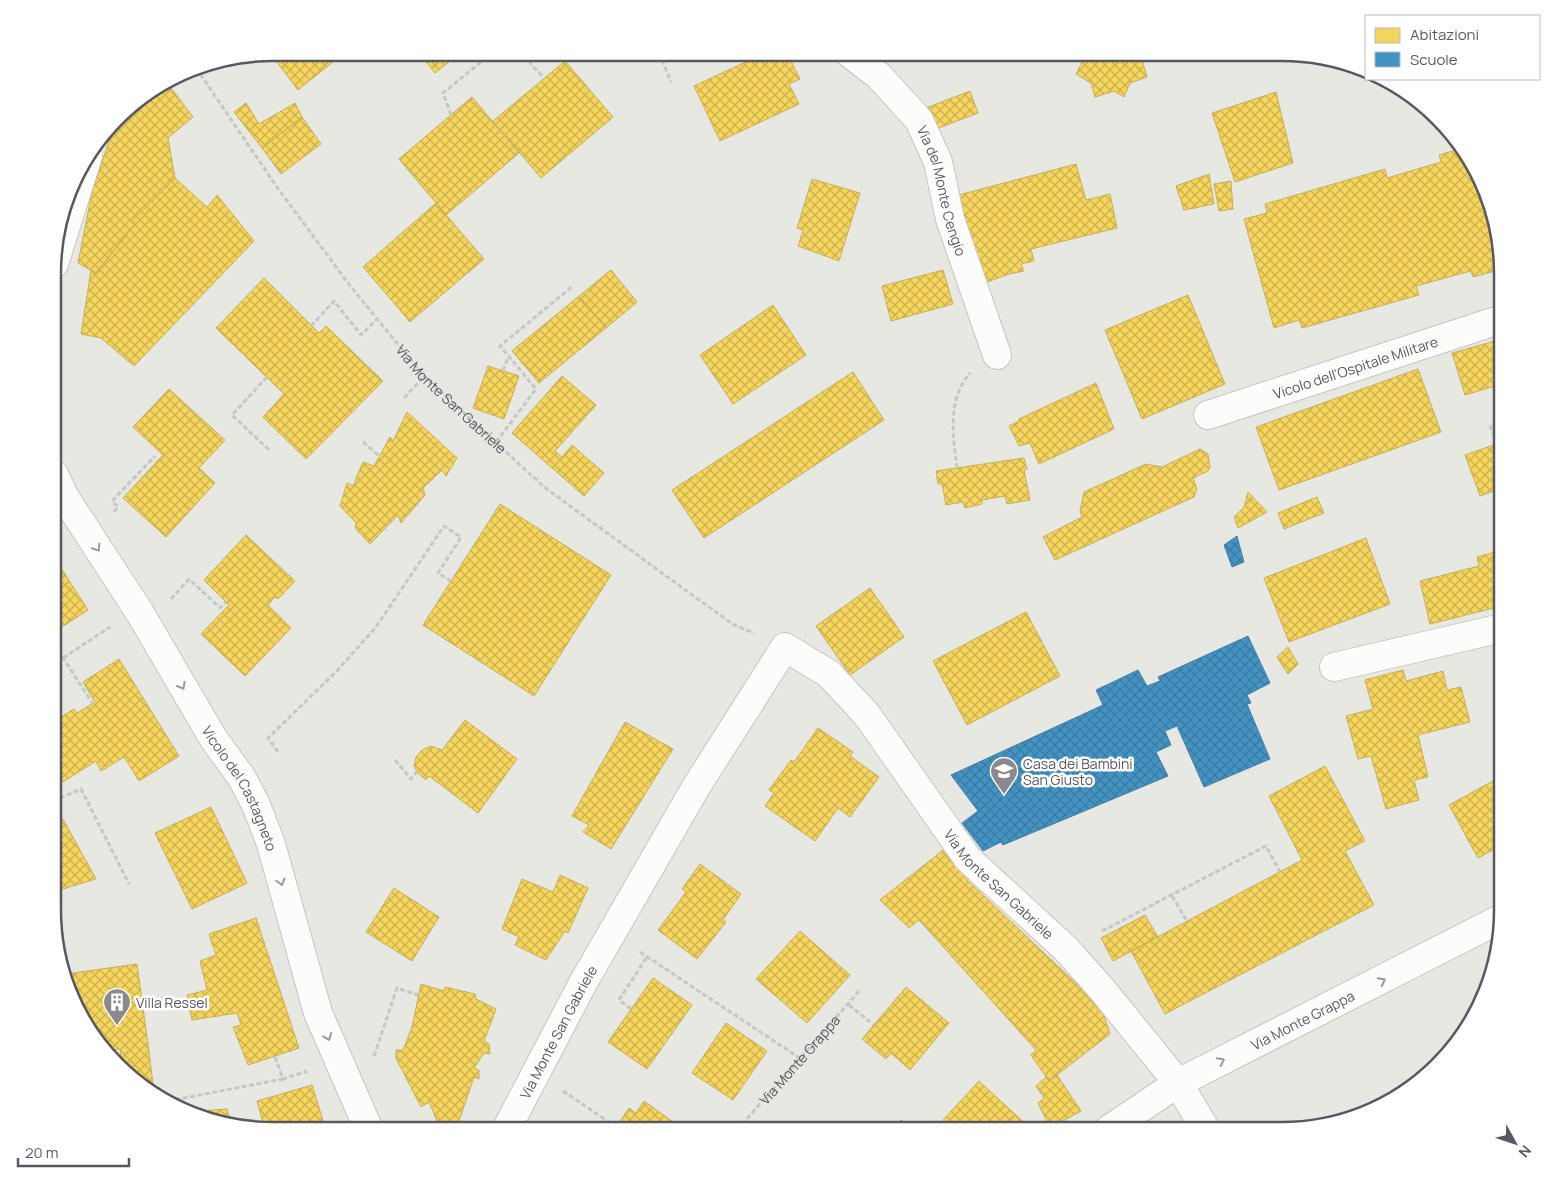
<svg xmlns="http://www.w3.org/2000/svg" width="1555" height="1183" viewBox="0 0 1555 1183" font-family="Manrope,sans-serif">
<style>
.homes{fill:url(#homes-cross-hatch);stroke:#c6b05e}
.schools{fill:url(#schools-cross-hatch);stroke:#4981a6}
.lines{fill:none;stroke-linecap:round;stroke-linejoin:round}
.street-casing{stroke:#c5c5c6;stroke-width:30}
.path{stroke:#c3c9c7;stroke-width:3;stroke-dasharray:5 2.5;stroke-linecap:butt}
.street{stroke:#fcfcfb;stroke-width:28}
.oneway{stroke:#999a9f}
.labels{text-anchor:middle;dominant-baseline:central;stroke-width:5;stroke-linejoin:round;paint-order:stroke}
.street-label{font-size:14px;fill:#575861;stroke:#fff}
.poi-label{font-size:14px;fill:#575861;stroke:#fff;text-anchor:start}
.rim{fill:none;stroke:#575861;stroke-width:2.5}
</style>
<defs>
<pattern id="homes-cross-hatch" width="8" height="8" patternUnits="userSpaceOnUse" patternTransform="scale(1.25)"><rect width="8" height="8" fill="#f6d55c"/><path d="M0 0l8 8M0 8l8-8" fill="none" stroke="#cab04f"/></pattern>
<pattern id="schools-cross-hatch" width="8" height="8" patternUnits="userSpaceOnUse" patternTransform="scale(1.25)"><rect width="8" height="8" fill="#4393c3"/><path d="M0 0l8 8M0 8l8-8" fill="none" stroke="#3b7ba2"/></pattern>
</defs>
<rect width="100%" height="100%" fill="#e8e8e2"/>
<path class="homes" d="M270,53l3,-1 71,1 -46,37z
M433,53h27l-25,20 -11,-14z
M765,53h22l13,26 -11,5 10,20 -79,37 -26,-55z
M1080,53h65l-3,7 5,17 -17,6 -6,14 -10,-6 -19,6 -4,-14 -15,-9 7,-14z
M565,61l48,56 -72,61 -48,-57z
M168,84l25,33 -25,21 7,40 -43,43 3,3 -39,49 -18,-10 14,-71 23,-69 13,-16z
M970,91l8,22 -47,18 -5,-23z
M1276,92l17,71 -58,19 -23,-69z
M472,97l47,56 -73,62 -47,-56z
M246,103l13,21 36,-21 7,14 -40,31 -28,-36z
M302,117l19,27 -40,30 -19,-26z
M1459,149l21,27 22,93 -29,8 -2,-6 -55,15 3,9 -117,33 -3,-8 -25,8 -30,-109 23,-6 -2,-9 120,-35 2,9 54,-16 -2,-7z
M1076,164l10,36 24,-6 7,34 -86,21 3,12 -13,3 3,7 -15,3 -27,10 -31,-87z
M1209,174l5,30 -30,6 -8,-24z
M175,178l32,29 10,-12 37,46 -120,125 -33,-28 -20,-4 10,-64 5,3 39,-49 -3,-3z
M812,179l48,14 -21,68 -41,-15 5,-16 -6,-2z
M1231,181l2,28 -14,2 -5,-27z
M436,203l48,56 -74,63 -47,-55z
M611,270l26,32 -31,26 -27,-32z
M943,270l10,34 -62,17 -9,-35z
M264,278l55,55 7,-7 57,55 -77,78 -43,-42 21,-23 -68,-66z
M1188,295l37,89 -83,35 -37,-89z
M579,296l27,32 -67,55 -27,-32z
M773,305l33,50 -73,49 -33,-49z
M1502,339v45l-37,11 -13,-42z
M488,366l31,10 -15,43 -31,-11z
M1418,369l23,63 -162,58 -23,-63z
M853,372l31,48 -180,118 -32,-48z
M562,376l34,29 -41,46 7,6 10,-12 32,28 -20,23 -72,-63z
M1096,383l18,46 -75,35 -9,-21 -11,3 -10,-20 10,-5v-2z
M169,389l56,51 -26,28 16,15 -49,54 -43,-39 40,-43 -30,-28z
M407,412l50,46 -11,18 -4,-6 -19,18 2,7 -24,28 -3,-8 -28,29 -15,-16 1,-5 -16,-17 7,-23 6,3 10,-24 11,4 16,-29 3,4z
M1502,442v46l-22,8 -15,-41z
M1200,449l8,5 2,13 -2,4 -15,7 4,11 -3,8 -139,63 -12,-23 39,-20 -2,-6 4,-19 62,-28 16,3z
M1024,458l3,11 -3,1 6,30 -23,4 -2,-8 -23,4v4l-17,4 -2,-6 -17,3 -4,-21h-4l-2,-13z
M1248,492l19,20 -29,16 -4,-11 10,-10z
M1317,497l7,16 -40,16 -6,-16z
M500,504l111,71 -77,121 -111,-71z
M246,535l49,46 -17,18 -3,-2 -7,8 23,23 -46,48 -44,-42 28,-29 -25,-25z
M1366,538l24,66 -101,38 -25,-64z
M1502,550v56l-72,18 -10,-43 59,-15 -2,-9z
M54,557l34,53 -26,17 -8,-12z
M870,588l34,49 -54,38 -34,-49z
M1026,612l34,64 -93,49 -34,-64z
M1288,647l10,17 -10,10 -11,-17z
M54,654l8,14 -8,6z
M119,659l60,97 -40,25 -15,-24 -23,14 -5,-10 -33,21 -10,-16v-44l21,-13 3,4 18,-11 -12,-20z
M1403,670l3,11 37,-10 4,19 14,-3 9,35 -52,13 10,42 -14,3 5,20 -33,9 -15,-53 -13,3 -12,-43 27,-7 -8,-29z
M465,720l52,39 -39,54 -49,-37 -3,4 -9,-8 -3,-6 2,-9 6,-7 9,-4 11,4z
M625,722l48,27 -62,100 -28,-17 6,-7 -17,-9z
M818,728l35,24 -3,4 29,21 -29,40 -12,-9 -23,33 -50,-35 9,-13 -5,-3 22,-30 3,2z
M1325,766l40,75 -20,10 29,54 -209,109 -34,-63 171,-91 -33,-64z
M1502,776v69l-24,13 -29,-53z
M211,807l36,76 -55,26 -37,-76z
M63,819l33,60 -43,13v-70z
M947,847l20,33 134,127 9,27 -61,47 -18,-26 5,-5 -117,-130 -10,8 -29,-28z
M700,864l41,30 -18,26 3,2 -29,37 -39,-29 28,-38 -4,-3z
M560,875l28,13 -20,45 -3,-2 -19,29 -31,-15 4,-8 -17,-8 20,-50 31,13z
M394,888l45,29 -27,44 -46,-29z
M1145,915l13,22 -45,24 -12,-23z
M256,918l43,130 -51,17 -15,-38 8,-2 -4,-12 -45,7 -5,-25 20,-5 -7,-29 16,-6 -7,-21z
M800,931l50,44 -43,48 -51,-44z
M137,964l11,80 6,48 -26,-16 -6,-8 -2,-19 -11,2 -34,-43 -9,-34z
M653,978l39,27 -45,64 -39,-27z
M421,984l23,7 1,-4 30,7 1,5 20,10 -12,32 5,3 1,10 -6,-1 -10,15 5,2v9l-5,-2 -15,44 -19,7 -11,-26 -8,5 -25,-49v-8h7l9,-23z
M906,987l43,36 -39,47 -19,-17 -5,6 -24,-20z
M726,1023l41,28 -34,49 -41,-27z
M1057,1075l24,36 -31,17 -12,-25 6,-5 -8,-12 10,-9 3,4z
M979,1081l50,46 -3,3h-72l-11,-10z
M312,1085l14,45h-61l-8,-29z
M644,1101l39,28 -1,1h-68l15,-22 7,5z
M227,1109l4,15 -45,-12z
M901,1120l12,10h-21z"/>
<path class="schools" d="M1237,536l7,26 -12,5 -8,-22z
M1248,636l22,47 -23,12 4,8 -4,1 23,55 -66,28 -27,-61 -12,5 6,14 -15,7 12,24 -165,69 -2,-3 -18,9 -21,-28 16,-12 -27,-36 152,-70 -7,-15 42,-20 9,16 13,-5 -2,-4z"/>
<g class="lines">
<g class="street-casing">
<g id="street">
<path id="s3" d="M849,53l30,23 40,44 19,42 12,57 47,136"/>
<path d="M54,264l34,-108"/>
<path id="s4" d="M1208,415l294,-96"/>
<path id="s5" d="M54,474l10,22 76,117 73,125 29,40 14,27 15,39 47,169 51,117"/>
<path d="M1334,667l168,-39"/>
<path id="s6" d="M506,1130l77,-147 113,-196 89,-140 44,27 38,41 101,144 98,90 34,38 78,96 28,47"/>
<path id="s7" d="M1108,1130l70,-47 324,-165"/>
</g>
</g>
<g class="path">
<path d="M531,53l-1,10 14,15"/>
<path d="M659,53l12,29"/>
<path id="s1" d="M196,68l83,122 72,97 73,89 120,111 151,110 39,28 20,8"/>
<path d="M451,115l-8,-22 49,-40"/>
<path d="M311,326l23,-25 27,34 15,-15"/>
<path d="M503,371l5,-13"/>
<path d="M267,377l-35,38 37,35"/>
<path d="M404,398l20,-22"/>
<path d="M363,442l16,14"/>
<path d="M496,442l40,-53 -36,-43 73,-60"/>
<path d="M1497,444l-7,-19 12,-4"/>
<path d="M957,468c-4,-32 -10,-69 13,-95"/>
<path d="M114,512l4,-5 -6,-6 43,-45"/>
<path d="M171,599l18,-20 31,29 6,-6"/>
<path d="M54,644l39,60"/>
<path d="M63,658l47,-31"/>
<path d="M278,752l-10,-14 69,-67 39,-44 68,-101 17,11 -23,36 13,8"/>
<path d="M395,760l16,19 6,-7"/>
<path d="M53,801l28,-12 48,95"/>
<path d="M1172,896l15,25"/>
<path d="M53,899l6,10"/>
<path d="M1102,931l164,-85 14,26"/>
<path d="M640,952l161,107"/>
<path d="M849,1005l25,20"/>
<path d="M631,1009l-12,-9 28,-43"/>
<path d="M374,1056l23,-68 21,7"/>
<path d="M275,1057l8,22 24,-8"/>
<path d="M563,1091l53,36"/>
<path d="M168,1101l115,-22"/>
<path id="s2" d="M737,1130l124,-141"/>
</g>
<use href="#street" class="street"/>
</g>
<defs><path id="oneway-chevron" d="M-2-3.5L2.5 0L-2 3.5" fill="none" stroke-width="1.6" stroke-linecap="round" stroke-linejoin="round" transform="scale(1.25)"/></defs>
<g class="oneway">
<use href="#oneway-chevron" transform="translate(97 548) rotate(57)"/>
<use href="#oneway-chevron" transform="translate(182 686) rotate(60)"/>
<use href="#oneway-chevron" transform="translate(281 882) rotate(75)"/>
<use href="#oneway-chevron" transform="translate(1382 981) rotate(-27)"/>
<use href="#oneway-chevron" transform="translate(328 1037) rotate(68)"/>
<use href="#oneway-chevron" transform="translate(1221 1061) rotate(-27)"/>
</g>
<defs>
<g id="school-pin" transform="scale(1.4375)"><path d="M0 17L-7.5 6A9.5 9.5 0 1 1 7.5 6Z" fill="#8a8a8e" stroke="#fff"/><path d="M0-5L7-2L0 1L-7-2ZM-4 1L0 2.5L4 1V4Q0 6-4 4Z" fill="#fff"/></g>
<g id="building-pin" transform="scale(1.4375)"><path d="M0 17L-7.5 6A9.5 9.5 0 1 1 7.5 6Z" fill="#8a8a8e" stroke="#fff"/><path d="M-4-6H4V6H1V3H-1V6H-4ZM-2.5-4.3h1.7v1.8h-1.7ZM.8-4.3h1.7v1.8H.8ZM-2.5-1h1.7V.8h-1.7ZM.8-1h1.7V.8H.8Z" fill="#fff"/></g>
</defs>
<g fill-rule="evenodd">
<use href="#school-pin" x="1004" y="771"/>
<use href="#building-pin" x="117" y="1002"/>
</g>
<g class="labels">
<g class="street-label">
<text stroke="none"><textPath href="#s3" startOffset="172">Via del Monte Cengio</textPath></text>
<text stroke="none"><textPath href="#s4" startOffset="155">Vicolo dell'Ospitale Militare</textPath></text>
<text stroke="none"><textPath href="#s1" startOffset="419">Via Monte San Gabriele</textPath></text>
<text stroke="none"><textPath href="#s5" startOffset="366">Vicolo del Castagneto</textPath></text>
<text stroke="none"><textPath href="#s6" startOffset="881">Via Monte San Gabriele</textPath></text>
<text stroke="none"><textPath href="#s7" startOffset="224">Via Monte Grappa</textPath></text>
<text stroke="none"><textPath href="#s6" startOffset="111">Via Monte San Gabriele</textPath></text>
<text stroke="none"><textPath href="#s2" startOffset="94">Via Monte Grappa</textPath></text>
</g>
<g class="poi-label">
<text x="1023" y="763">Casa dei Bambini<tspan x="1023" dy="16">San Giusto</tspan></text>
<text x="136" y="1002">Villa Ressel</text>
</g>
</g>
<path d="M0 0H1555V1183H0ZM273 61H1282A212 212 0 0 1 1494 273V910A212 212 0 0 1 1282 1122H273A212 212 0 0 1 61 910V273A212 212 0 0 1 273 61Z" fill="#fff" fill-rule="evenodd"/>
<path class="rim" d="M273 61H1282A212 212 0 0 1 1494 273V910A212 212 0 0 1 1282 1122H273A212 212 0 0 1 61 910V273A212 212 0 0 1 273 61Z"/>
<rect x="1365" y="15" width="175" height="65" fill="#ffffff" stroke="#bcbcc0"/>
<rect x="1375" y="28" width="25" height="15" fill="#f6d55c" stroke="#bcbcc0"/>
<text x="1410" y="40" font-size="15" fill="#575861">Abitazioni</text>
<rect x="1375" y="52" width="25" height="15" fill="#4393c3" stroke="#bcbcc0"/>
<text x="1410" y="65" font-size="15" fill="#575861">Scuole</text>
<g transform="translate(1515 1143) rotate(130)" stroke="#ffffff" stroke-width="4" paint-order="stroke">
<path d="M0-4L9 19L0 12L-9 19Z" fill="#575861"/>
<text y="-8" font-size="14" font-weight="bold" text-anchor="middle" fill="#575861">N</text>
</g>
<path d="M18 1158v8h111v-8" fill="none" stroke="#575861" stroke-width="2.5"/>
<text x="25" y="1158" font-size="15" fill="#575861" stroke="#ffffff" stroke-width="4" paint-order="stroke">20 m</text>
</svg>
